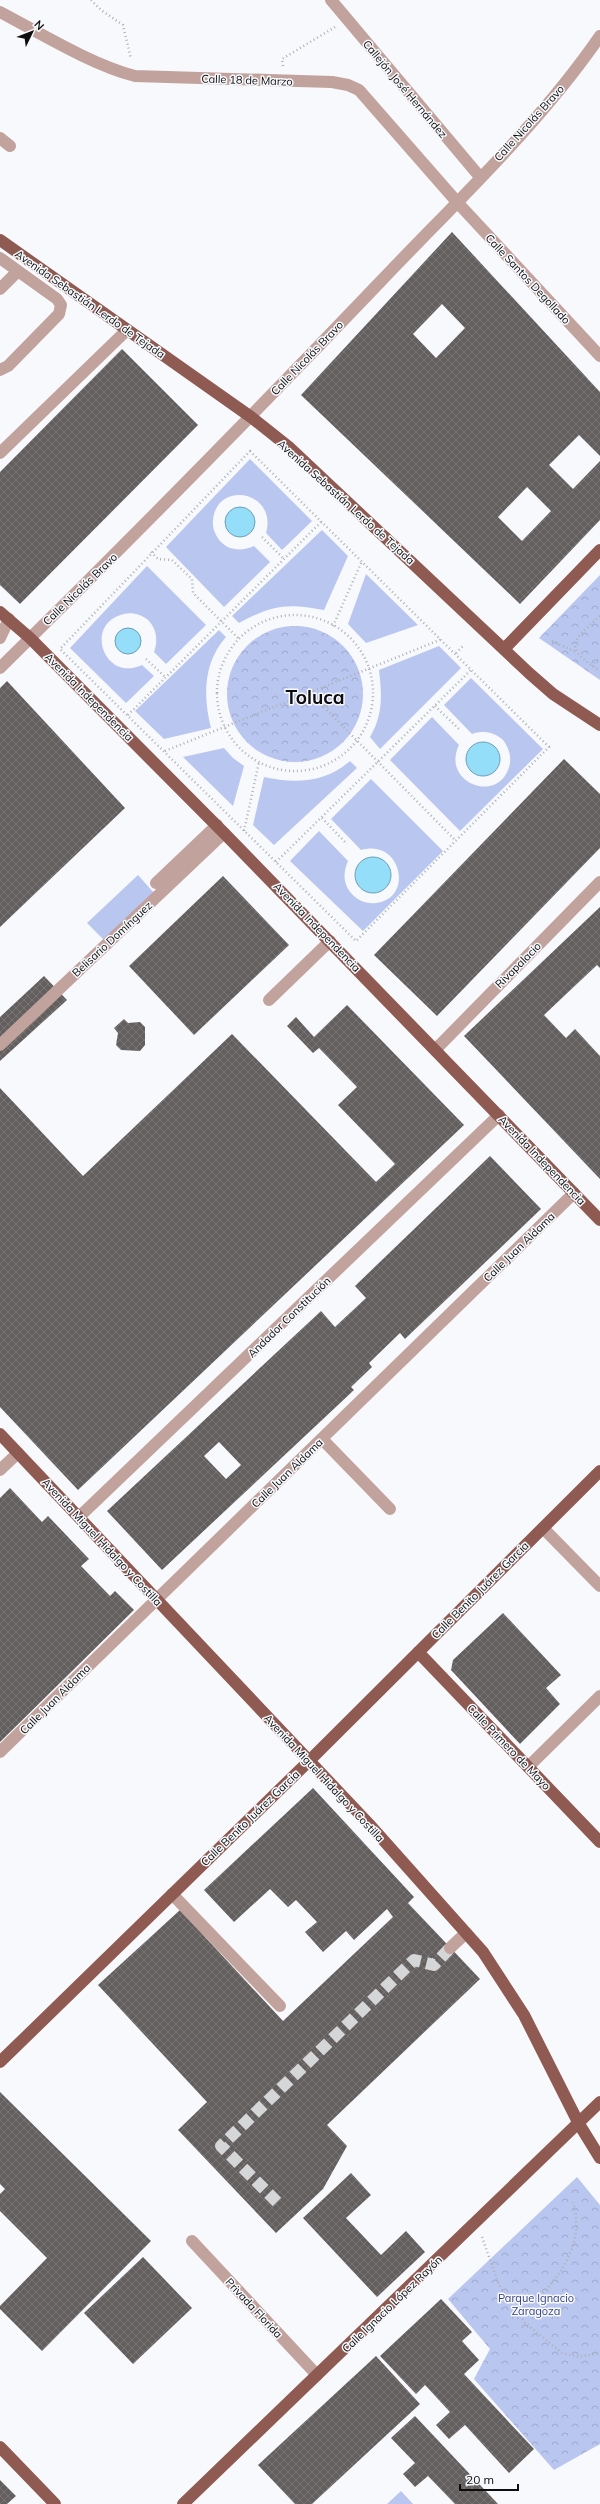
<svg xmlns="http://www.w3.org/2000/svg" width="600" height="2504" viewBox="0 0 600 2504" font-family="Mulish,sans-serif">
<style>
.forest{fill:url(#forest-crowns)}
.garden{fill:#b9c6f0}
.water{fill:#95defa;stroke:#6c9fb4}
.building{fill:url(#building-cross-hatch);fill-rule:evenodd}
.lines{fill:none;stroke-linecap:round;stroke-linejoin:round}
.minor-tunnel{stroke:#d5d6d8;stroke-width:12;stroke-dasharray:12 6;stroke-linecap:butt}
.path{stroke:#afb0b3;stroke-width:2.5;stroke-dasharray:1 3;stroke-linecap:butt}
.minor{stroke:#c1a29c;stroke-width:12}
.major{stroke:#8e5a51;stroke-width:12}
.labels{text-anchor:middle;dominant-baseline:central;stroke-width:3;stroke-linejoin:round;paint-order:stroke}
.street-label{font-size:11px;fill:#0d0d0f;stroke:#f8f9fc}
.park-label{font-size:11px;fill:#313f82;stroke:#f8f9fc}
.town-label{font-size:19px;font-weight:bold;fill:#0d0d0f;stroke:#f8f9fc}
</style>
<defs>
<pattern id="forest-crowns" width="20" height="18" patternUnits="userSpaceOnUse"><rect width="20" height="18" fill="#b9c6f0"/><path d="M2 6a3 3 0 1 1 6 0M12 15a3 3 0 1 1 6 0" fill="none" stroke="#9ea9cd"/></pattern>
<pattern id="building-cross-hatch" width="8" height="8" patternUnits="userSpaceOnUse"><rect width="8" height="8" fill="#635f5e"/><path d="M0 0l8 8M0 8l8-8" fill="none" stroke="#787574"/></pattern>
</defs>
<rect width="100%" height="100%" fill="#f8f9fc"/>
<path class="forest" d="M600,575v105l-61,-42z
M227 694a68 68 0 1 1 136 0a68 68 0 1 1-136 0Z
M577,2177l23,28v239l-46,26 -80,-91 16,-30 -42,-50z"/>
<path class="garden" d="M250,459l62,62 -30,29 -16,-17c12,-41 -49,-54 -53,-13 -1,9 3,17 9,23 9,8 21,8 32,3l16,16 -46,45 -58,-60z
M322,530l26,26 -24,54c-38,-7 -51,-5 -85,13l-7,-7z
M147,566l59,59 -40,39 -12,-12c4,-11 3,-23 -6,-32 -6,-5 -16,-8 -24,-6 -41,9 -20,69 18,51l12,11 -28,27 -56,-55z
M366,574l52,51 -52,18 -18,-19z
M219,630l7,7c-23,26 -23,59 -15,91l-47,11 -29,-28z
M439,646l22,22 -81,81 -10,-12c13,-22 12,-42 9,-67z
M471,678l72,71 -83,82 -70,-71 42,-43 27,28c-19,39 43,61 51,18 1,-8 -2,-17 -7,-23 -9,-8 -20,-10 -31,-6l-28,-29z
M224,748l9,10 11,8 -11,40 -50,-49z
M350,761l7,7 -83,77 -21,-20 11,-48c31,7 61,6 86,-16z
M371,779l72,72 -80,80 -73,-70 29,-30 29,30c-5,11 -5,23 3,32 7,8 15,11 25,10 38,-4 26,-65 -15,-53l-30,-31z
M138,875l16,18 -50,47 -17,-17z
M401,2491l12,13h-26z"/>
<path class="water" d="M225 522a15 15 0 1 1 30 0a15 15 0 1 1-30 0Z
M115 641a13 13 0 1 1 26 0a13 13 0 1 1-26 0Z
M466 759a17 17 0 1 1 34 0a17 17 0 1 1-34 0Z
M355 875a18 18 0 1 1 36 0a18 18 0 1 1-36 0Z"/>
<path class="building" d="M452,232l148,160v64l-21,-21 -30,30 24,24 27,-28v59l-80,84 -219,-209zM442,304l23,24 -29,30 -23,-24zM527,487l24,24 -29,30 -24,-24z
M122,349l76,76 -178,179 -20,-19v-113z
M7,681l118,127 -125,119v-239z
M564,759l36,35v54l-163,168 -63,-61z
M223,876l66,69 -95,90 -65,-69z
M600,907v61l-3,-3 -53,50 22,23 9,-9 25,27v123l-136,-143z
M44,976l23,24 -67,61v-44z
M347,1005l117,120 -386,365 -78,-83v-319l83,88 149,-142 144,148 19,-18 -57,-59 19,-18 -38,-39 -6,5 -26,-27 9,-9 18,20z
M124,1019l4,4 12,-1 5,5v18l-5,6 -19,-1 -5,-5 2,-12 -4,-5z
M490,1156l51,53 -136,130 -5,-6 -31,30 3,4 -21,20 3,3 -192,180 -55,-59 214,-200 14,16 31,-29 -11,-12zM219,1442l22,23 -15,14 -22,-23z
M10,1488l32,34 6,-6 41,43 -8,7 29,30 5,-5 19,19 -134,132v-244z
M503,1613l58,62 -15,13 14,16 -40,40 -69,-74 2,-10z
M313,1788l101,109 -6,6 72,76 -153,146 20,21 -24,43 -47,44 -98,-103 29,-28 -109,-117 82,-75 103,111 110,-104 -6,-8 -33,31 -8,-9 -23,21 -18,-20 12,-10 -21,-22 -8,7 -18,-18 -36,33 -30,-32z
M0,2092l151,149 -109,110 -42,-42v-3l47,-48 -47,-47v-17l5,-5 -5,-5z
M351,2173l20,22 -25,23 35,37 25,-24 19,21 -48,45 -74,-79z
M143,2257l49,51 -59,56 -49,-51z
M441,2299l31,33 -10,9 17,19 -15,14 70,75 -25,24 -44,-48 -16,14 -13,-14 14,-13 -25,-27 -9,9 -36,-38z
M376,2356l44,48 -108,100h-17l-37,-39z
M415,2416l83,88h-43l-27,-28 -13,11 -12,-13 12,-11 -24,-25z
M0,2480l16,16 -9,8h-7z"/>
<g class="lines">
<path class="minor-tunnel" d="M277,2202l-56,-56 193,-186 20,5 16,-17"/>
<path class="path" d="M91,0l10,10 22,15 8,34
M283,66l-1,-7 53,-32
M250,451l299,296 -193,194 -296,-292z
M262,537l22,22
M151,552l7,7 14,1 20,19 1,14 46,46
M217 693a78 78 0 1 1 156 0a78 78 0 1 1-156 0Z
M600,616c-29,26 -37,31 0,55
M333,626l29,-65
M552,641l24,11
M456,653l7,-7
M146,659l19,18
M592,666l8,-9
M310,693l146,148
M435,706l25,24
M128,715l193,-193
M165,751l277,-112
M322,818l25,26
M244,831l15,-69
M276,862l196,-193
M482,2237l17,48 25,37 38,31 16,4 22,-4
M519,2314c34,-26 68,-66 54,-112"/>
<path class="minor" d="M331,0l149,177
M0,12c40,21 92,53 135,64l197,6 16,3 11,5 98,112 143,154
M0,138l10,8
M0,258l57,41 4,6 -2,9 -51,52 -8,4
M0,289l18,-18
M0,453l127,-123
M0,638l9,-19
M0,668c129,-127 256,-256 381,-387 75,-79 157,-155 219,-245
M156,883l61,-58
M269,1000l61,-59
M0,1045l224,-212
M436,1049l164,-167
M322,1439l68,70
M0,1470l18,-17
M79,1517l420,-402
M543,1528l57,58
M0,1752l574,-559
M528,1767l72,-71
M172,1894l108,112
M450,1948l16,-15
M192,2241l125,134"/>
<path class="major" d="M0,240l251,177 39,31 239,225 24,21 47,31
M0,612l30,26 194,195 376,387
M504,649l96,-99
M0,1434l369,390 114,128 41,63 55,109 21,34
M418,1652l182,190
M0,2062l309,-301 291,-290
M0,2447l55,57
M183,2504l417,-402"/>
</g>
<g class="labels">
<g class="street-label">
<text transform="translate(247 80) rotate(2)">Calle 18 de Marzo</text>
<text transform="translate(405 89) rotate(50)">Callejón José Hernández</text>
<text transform="translate(529 123) rotate(-48)">Calle Nicolás Bravo</text>
<text transform="translate(528 279) rotate(47)">Calle Santos Degollado</text>
<text transform="translate(90 304) rotate(35)">Avenida Sebastián Lerdo de Tejada</text>
<text transform="translate(307 358) rotate(-46)">Calle Nicolás Bravo</text>
<text transform="translate(346 502) rotate(42)">Avenida Sebastián Lerdo de Tejada</text>
<text transform="translate(80 589) rotate(-44)">Calle Nicolás Bravo</text>
<text transform="translate(89 697) rotate(45)">Avenida Independencia</text>
<text transform="translate(317 927) rotate(46)">Avenida Independencia</text>
<text transform="translate(112 939) rotate(-43)">Belisario Domínguez</text>
<text transform="translate(518 965) rotate(-45)">Rivapalacio</text>
<text transform="translate(542 1160) rotate(46)">Avenida Independencia</text>
<text transform="translate(519 1247) rotate(-44)">Calle Juan Aldama</text>
<text transform="translate(289 1317) rotate(-44)">Andador Constitución</text>
<text transform="translate(287 1473) rotate(-44)">Calle Juan Aldama</text>
<text transform="translate(102 1542) rotate(47)">Avenida Miguel Hidalgo y Costilla</text>
<text transform="translate(480 1590) rotate(-45)">Calle Benito Juárez Garcia</text>
<text transform="translate(55 1699) rotate(-45)">Calle Juan Aldama</text>
<text transform="translate(509 1747) rotate(46)">Calle Primero de Mayo</text>
<text transform="translate(324 1778) rotate(47)">Avenida Miguel Hidalgo y Costilla</text>
<text transform="translate(250 1818) rotate(-44)">Calle Benito Juárez Garcia</text>
<text transform="translate(392 2304) rotate(-44)">Calle Ignacio López Rayón</text>
<text transform="translate(254 2308) rotate(47)">Privada Florida</text>
</g>
<g class="park-label">
<text x="536" y="2298">Parque Ignacio<tspan x="536" dy="13">Zaragoza</tspan></text>
</g>
<g class="town-label">
<text x="315" y="697">Toluca</text>
</g>
</g>
<g transform="translate(32 32) rotate(47)" stroke="#f8f9fc" stroke-width="3" paint-order="stroke">
<path d="M0-3L7 15L0 10L-7 15Z" fill="#0d0d0f"/>
<text y="-6" font-size="11" font-weight="bold" text-anchor="middle" fill="#0d0d0f">N</text>
</g>
<path d="M460 2484v6h58v-6" fill="none" stroke="#0d0d0f" stroke-width="2"/>
<text x="466" y="2484" font-size="12" fill="#0d0d0f" stroke="#f8f9fc" stroke-width="3" paint-order="stroke">20 m</text>
</svg>
